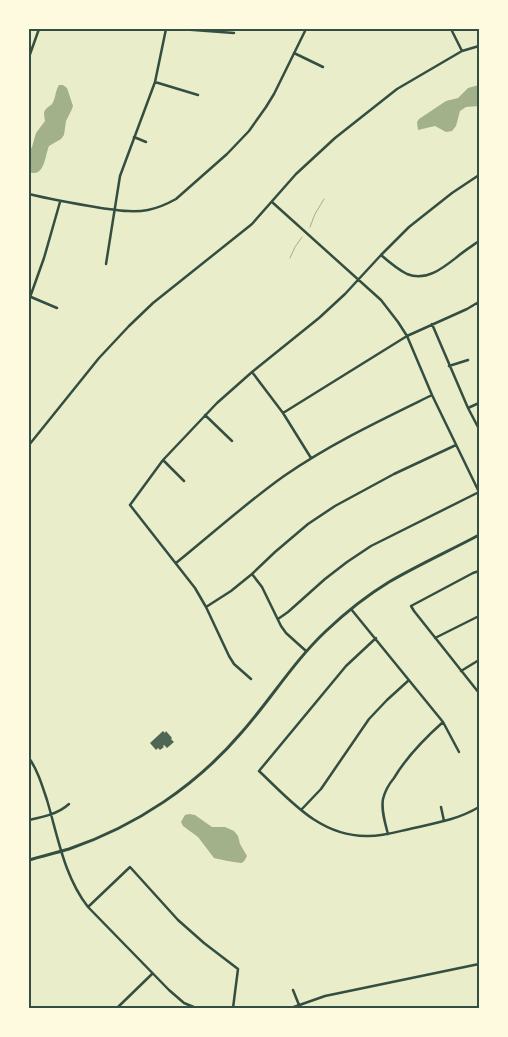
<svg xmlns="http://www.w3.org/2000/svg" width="508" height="1037" viewBox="0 0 508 1037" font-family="Mulish,sans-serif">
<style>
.water{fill:#a3b18a}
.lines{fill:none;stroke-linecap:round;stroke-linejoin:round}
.stream{stroke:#a3b18a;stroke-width:1}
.building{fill:#4f6655}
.minor{stroke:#344e41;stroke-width:2.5}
.tertiary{stroke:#344e41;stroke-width:3}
.neatline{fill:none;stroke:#344e41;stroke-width:2}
</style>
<rect width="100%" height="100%" fill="#e9edc9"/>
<path class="water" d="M59,85h4l4,3 6,18 -1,3 -6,12 -2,14 -3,4 -12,7c-4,9 -4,32 -20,26v-21l3,-4 4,-14 9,-12c0,0 -1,-7 -1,-8 1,-5 5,-6 8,-9 4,-6 3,-13 7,-19z
M479,85v21l-13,1 -6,4 -4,15 -4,5 -6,1 -11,-6 -17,4 -1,-8 2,-3 27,-18 12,-3 10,-10z
M189,814l6,1 17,12h13l9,4 4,5 2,8 7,12c-2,3 -2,6 -6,7 -3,0 -24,-4 -27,-5l-16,-21 -15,-11 -2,-4 1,-2 3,-5z"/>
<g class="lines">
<path class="stream" d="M310,227l5,-13 9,-15
M290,258l5,-11 7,-10"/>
</g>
<path class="building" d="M163,731l2,2 1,-2 6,7 -1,1 3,3 -7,6 -3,-3 -1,1 1,1 -4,3 -2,-2 -2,2 -6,-7z"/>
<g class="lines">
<path class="minor" d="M180,29l54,4
M451,29l11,22
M294,53l29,14
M29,57l10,-28
M155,82l43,13
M134,137l12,5
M29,194c24,6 48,10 72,14 16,2 31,5 47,2 10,-2 19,-6 28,-11l51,-45 22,-23 17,-24 8,-13 32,-65
M272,202l109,98 17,22 9,14 25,59 47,97
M381,255c8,7 16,14 26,19 19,8 36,-6 50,-17 7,-6 15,-11 22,-16
M106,264l14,-88 35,-94 11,-53
M31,297l26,11
M29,300l15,-42 16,-56
M432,324l36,84 11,21
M449,366l19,-6
M252,372l31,41 28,45
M468,408l11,-5
M283,413l124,-77 60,-27 10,-6 2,2
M205,415l27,26
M29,445l70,-87 30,-32 24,-23 99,-79 44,-50 39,-36 62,-49 65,-38 17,-5
M163,460l21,21
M176,563c36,-29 70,-60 108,-87 46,-32 97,-56 148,-81
M479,571l-6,2 -62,33 3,5 65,82
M252,574l10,13 19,39 5,7 20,18
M206,607l25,-16 21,-17 23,-22 33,-28 27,-18 59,-32 62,-29
M351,609l92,113 16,30
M278,619l10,-7 37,-33 22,-17 24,-16 108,-54
M376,638l-30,28 -87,105c31,29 60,65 107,65 16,1 33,-5 48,-8 23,-5 45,-9 65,-21
M435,638l44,-22
M461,671l18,-11
M251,679l-17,-15 -5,-8 -23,-49 -11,-19 -65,-83 33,-45 54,-57 35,-31 67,-54 26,-24 36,-39 28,-28 43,-34 27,-18
M29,758c9,13 13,27 18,42 11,37 17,76 41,107l81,83 15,13 12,5
M441,807l3,14
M301,810l20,-21 48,-70 18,-19 22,-20
M29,820c14,-3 29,-6 40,-16
M388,834c-3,-11 -7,-24 -5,-35 2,-8 6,-15 11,-21 13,-22 30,-39 49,-56
M88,907l42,-40 48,53 26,23 34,26 -5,39
M293,990l6,15
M117,1008l35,-34
M291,1008l34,-12 154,-32"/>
<path class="tertiary" d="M29,860c13,-4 27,-7 40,-11 67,-23 127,-63 173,-117 29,-33 52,-71 84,-101 19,-18 40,-35 63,-49 29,-17 60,-31 90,-47"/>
</g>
<rect width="508" height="1037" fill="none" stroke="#fefae0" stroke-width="60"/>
<rect x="30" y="30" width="448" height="977" class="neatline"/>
</svg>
